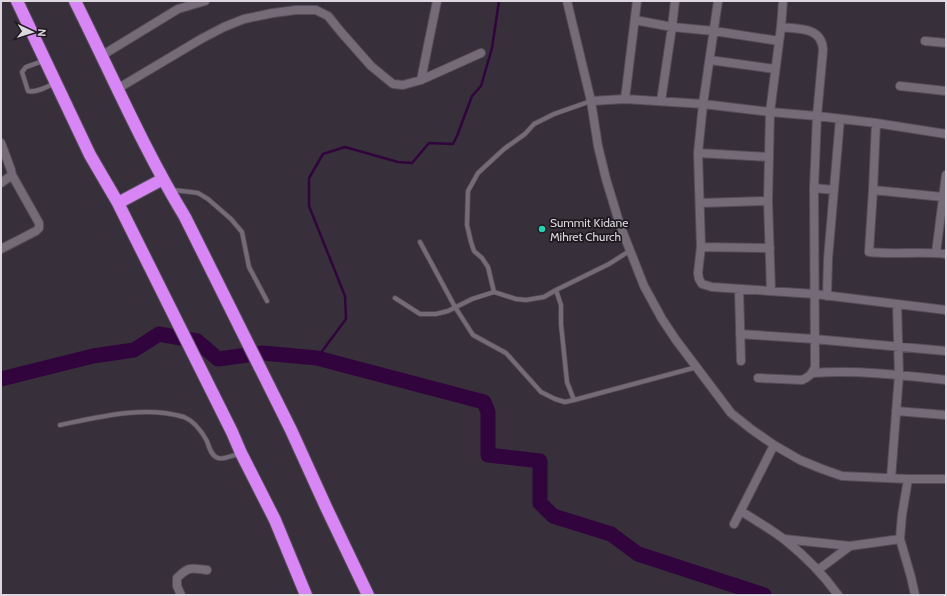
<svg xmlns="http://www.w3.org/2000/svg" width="947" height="596" viewBox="0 0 947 596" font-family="Cabin,sans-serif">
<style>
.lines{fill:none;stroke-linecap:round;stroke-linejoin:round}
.stream{stroke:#31043e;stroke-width:2.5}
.river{stroke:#31043e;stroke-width:15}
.lane-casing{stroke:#544d57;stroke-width:5.5}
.street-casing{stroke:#544d57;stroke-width:10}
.highway-casing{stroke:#544d57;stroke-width:14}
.lane{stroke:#756b78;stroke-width:4}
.street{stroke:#756b78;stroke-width:8}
.highway{stroke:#d886f5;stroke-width:12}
.poi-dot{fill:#1cd5b1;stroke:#1d191e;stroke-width:1.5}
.labels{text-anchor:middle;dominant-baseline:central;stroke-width:3.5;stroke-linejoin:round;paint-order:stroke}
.poi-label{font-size:12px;fill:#ddd8df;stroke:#1d191e;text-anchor:start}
</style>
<rect width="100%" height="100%" fill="#372f3a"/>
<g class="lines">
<path class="stream" d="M317,358l29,-39 -1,-23 -36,-90v-28l14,-24 22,-7 53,15 14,1 17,-20 24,1 4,-8 15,-40 9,-10 11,-38 7,-47"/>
<path class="river" d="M1,379l92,-23 41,-6 25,-16 38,7 21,18 45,-6 54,5 167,44 4,10v43l52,6v42l13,13 58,18 27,20 126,41"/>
<g class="lane-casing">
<path id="lane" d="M43,61l-17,6 -4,5 6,19c8,2 19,-4 27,-8
M173,190l18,2 7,1 10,6 23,20 11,13 7,35 18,34
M420,242l35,65 18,28 33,18 35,39 14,7 10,3 9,-2
M556,290l5,15v19l6,58 7,18 123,-33
M494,292l-6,-25 -6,-9 -8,-7 -3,-9 -4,-17 1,-34 10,-18 26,-24 21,-15 9,-10 20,-10 37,-13
M395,298l25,16h16l12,-3 24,-12 22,-7 22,7 10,1 18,-3 12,-7 53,-26 22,-14
M60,425c38,-8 85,-20 124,-8 10,4 18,15 23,24 2,6 4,15 11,17 6,2 15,-3 21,-4"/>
</g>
<g class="street-casing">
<path id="street" d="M567,1l24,100 7,45 8,33 14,46 24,61 18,33 14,21 55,73 20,16 23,16 26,15 22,9 20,7 66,3h38
M718,1l-15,103 -5,49 3,94 -3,26 1,6 3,5 10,3 103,7 131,16
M635,20l37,7 42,4 65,10
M925,41l21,2
M101,56l77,-47 27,-8
M710,60l65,9
M421,80l16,-79
M900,86l46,5
M117,89l84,-50 23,-12 20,-8 29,-6 23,-3h20l12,6 13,16 30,34 22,18 10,1 18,-5 60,-27
M625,99l12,-98
M591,101l34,-2 78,5 67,8 47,4 59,7 70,11
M661,101l11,-74 3,-26
M876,123l-3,67 -4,62c25,3 51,-1 77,2
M1,143l10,27 1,5 27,48v5l-3,3 -35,18
M698,153l71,4
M1,183l11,-8
M814,188l20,2
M873,190l70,7
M700,203l68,-2
M701,247l69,1
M936,253l10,-78
M739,290l2,71
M771,291l-3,-90 2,-89 11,-85 2,-26
M827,296l1,-37 12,-140
M740,334l74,5 132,12
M813,373c44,-3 89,2 133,7
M758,378l44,2c7,-3 10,-6 13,-13l-1,-179 3,-72 6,-66c-1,-23 -24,-21 -42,-23
M896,411l50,4
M891,478l8,-103 -2,-71
M741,511c15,10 30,18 44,29 20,16 38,34 53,55
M734,524l40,-79
M784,539l66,7
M900,539l11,38 4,18
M818,570l32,-24 50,-7 2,-24 6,-36
M181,595l-4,-9v-8c12,-12 14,-10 30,-8"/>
</g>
<g class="highway-casing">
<path id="highway" d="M17,1l73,154 28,48 114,229 9,21 34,67 31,75
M75,1c36,72 68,147 110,216l106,213 35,77 42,88
M118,203l45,-24"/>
</g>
<use href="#lane" class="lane"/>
<use href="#street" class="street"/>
<use href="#highway" class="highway"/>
</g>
<circle class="poi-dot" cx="542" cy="229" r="4"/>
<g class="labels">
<g class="poi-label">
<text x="550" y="222">Summit Kidane<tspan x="550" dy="14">Mihret Church</tspan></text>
</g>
</g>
<rect width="947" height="596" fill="none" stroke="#ddd8df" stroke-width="4"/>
<g transform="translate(32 32) rotate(94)" stroke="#1d191e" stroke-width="3" paint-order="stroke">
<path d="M0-3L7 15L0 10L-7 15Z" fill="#ddd8df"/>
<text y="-6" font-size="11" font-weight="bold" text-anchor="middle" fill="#ddd8df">N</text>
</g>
</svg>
